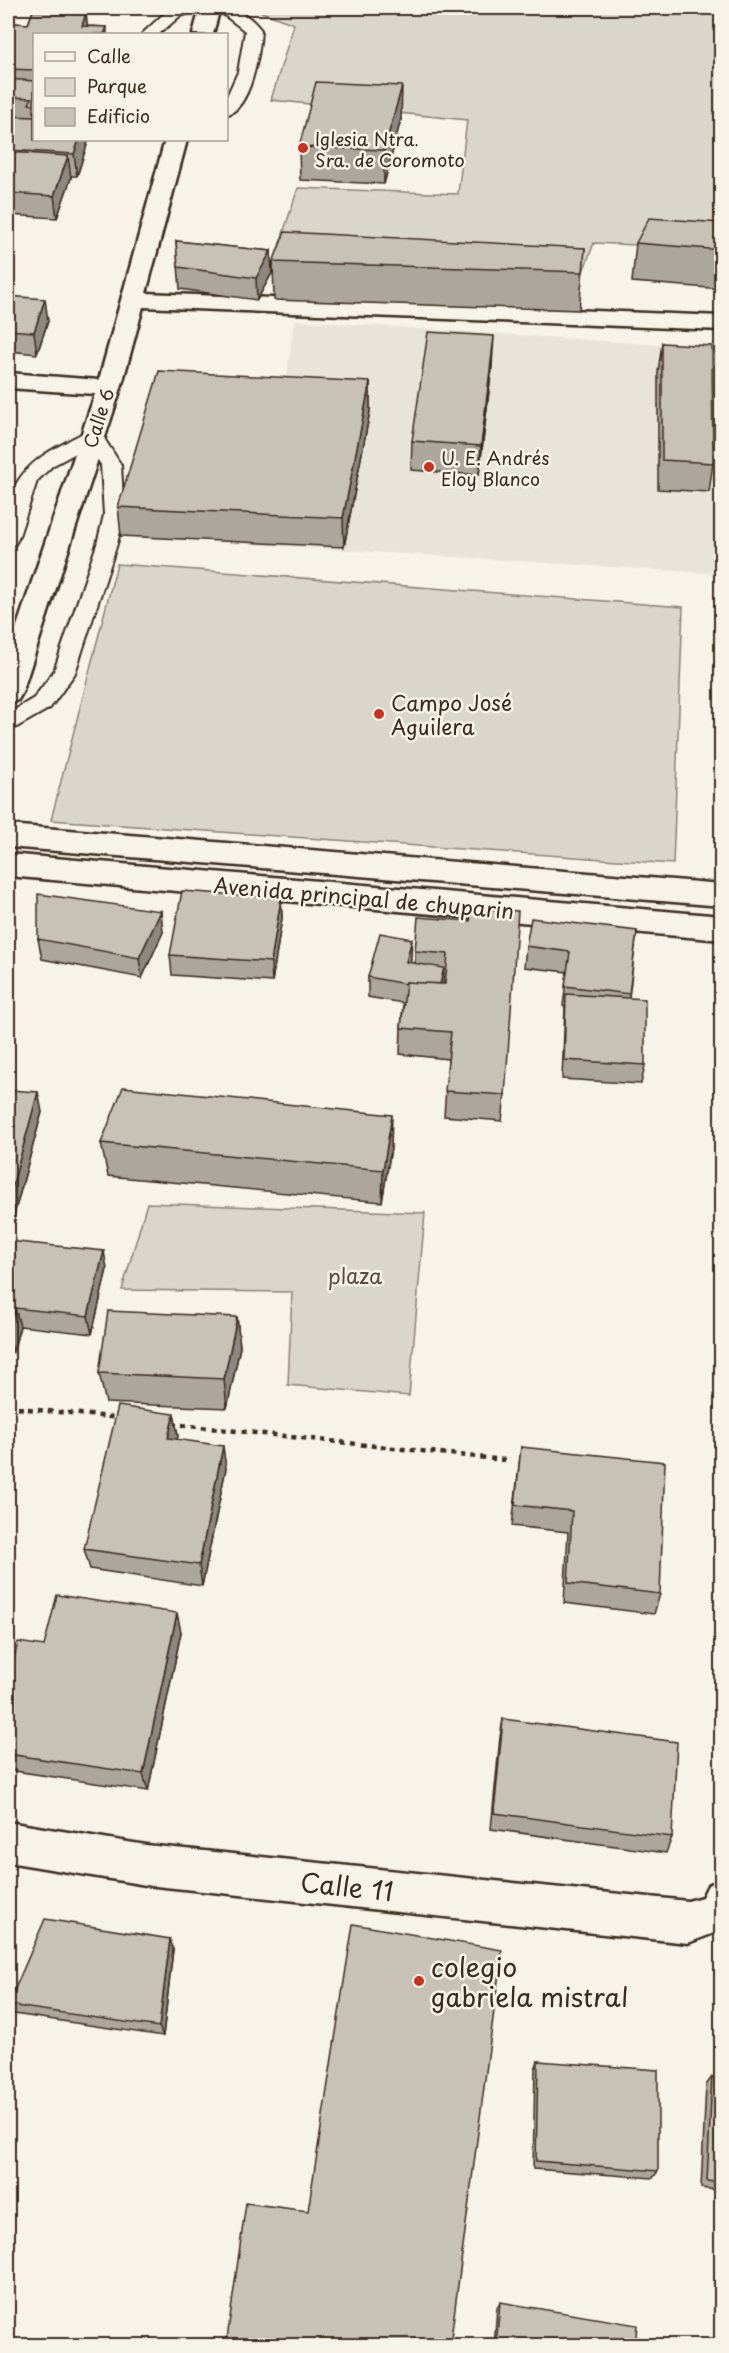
<svg xmlns="http://www.w3.org/2000/svg" width="729" height="2353" viewBox="0 0 729 2353" font-family="'Playpen Sans',sans-serif">
<style>
.built{fill:#e9e4d9}
.green{fill:#dbd6cb;stroke:#8b8074;stroke-width:1.5}
.lines{fill:none;stroke-linecap:round;stroke-linejoin:round}
.service-casing{stroke:#3b2a1e;stroke-width:4}
.minor-casing{stroke:#3b2a1e;stroke-width:5}
.path{stroke:#3b2a1e;stroke-width:4.5;stroke-dasharray:5 5;stroke-linecap:butt}
.service{fill:#f7f3e8;fill-rule:evenodd}
.minor{fill:#f7f3e8;fill-rule:evenodd}
.wall{fill:#aca69d;stroke:#3b2a1e;stroke-width:1.5}
.shaded-wall{fill:#8c877f;stroke:#3b2a1e;stroke-width:1.5}
.building{fill:#c8c1b6;stroke:#3b2a1e;stroke-width:1.5}
.poi-dot{fill:#c8321e;stroke:#f7f3e8;stroke-width:2}
.labels{text-anchor:middle;dominant-baseline:central;stroke-width:5;stroke-linejoin:round;paint-order:stroke}
.far-poi-label{font-size:18px;fill:#3b2a1e;stroke:#f7f3e8;text-anchor:start}
.far-street-label{font-size:18px;fill:#3b2a1e;stroke:#f7f3e8}
.poi-label{font-size:21px;fill:#3b2a1e;stroke:#f7f3e8;text-anchor:start}
.street-label{font-size:21px;fill:#3b2a1e;stroke:#f7f3e8}
.park-label{font-size:21px;fill:#5b4c41;stroke:#f7f3e8}
.near-street-label{font-size:26px;fill:#3b2a1e;stroke:#f7f3e8}
.near-poi-label{font-size:26px;fill:#3b2a1e;stroke:#f7f3e8;text-anchor:start}
</style>
<rect width="100%" height="100%" fill="#f7f3e8"/>
<filter id="ink" filterUnits="userSpaceOnUse"><feTurbulence type="fractalNoise" baseFrequency=".0167" numOctaves="2"/><feDisplacementMap in="SourceGraphic" scale="12" xChannelSelector="R" yChannelSelector="G"/><feConvolveMatrix kernelMatrix="1 2 1 2 8 2 1 2 1" color-interpolation-filters="sRGB"/></filter>
<g filter="url(#ink)">
<path class="built" d="M294,320l427,29v225l-600,-38 29,-138 135,-5z"/>
<path class="green" d="M251,8h429l41,6v235l-127,-6 -13,34 -306,-19 23,-70 160,6 9,-74 -196,-20 23,-76z
M117,564l566,43 -10,257 -622,-44z
M147,1203l278,10 -16,183 -121,-11 4,-93 -170,-2z"/>
<g class="lines">
<g class="service-casing">
<path id="service" d="M175,8h23l-2,3 -16,5 -21,18h-17l26,-24z
M215,8c19,-2 34,6 46,22 -1,21 -10,79 -35,85v-17l12,-26 7,-41z
M93,430l7,2 21,33 3,50 -7,29 -42,129 -25,35 -42,24v-18l26,-16 20,-27 43,-127 7,-29 -3,-50 -12,-19 -37,20 -15,15 -19,58 -3,5 -7,2c-6,-49 8,-77 51,-100 11,-6 22,-13 34,-16z"/>
</g>
<g class="minor-casing">
<path id="minor" d="M200,8h20l-7,26h-20z
M165,140h22l-41,153 576,23v14l-579,-23 -22,81 -99,305 -4,7 -10,3v-50l87,-259 -87,-6v-15l91,7z
M8,825l714,59v22l-714,-59z
M8,854l714,62v24l-714,-64z
M8,1822l138,23 542,56 14,-4 6,-12 14,-6v51l-34,13 -542,-58 -138,-23z"/>
</g>
<path class="path" d="M8,1407l112,11
M172,1424l333,36"/>
<use href="#service" class="service"/>
<use href="#minor" class="minor"/>
</g>
<path class="wall" d="M33,11l53,2 1,13 20,1v7h-73v106h54v2l-11,34h-6v2l-14,40 -49,-3v-175l6,-17 14,1z
M401,119l-17,65 -84,-4 -1,-33z
M722,223v66l-90,-7 4,-39z
M176,241l95,10 1,22 -15,27 -77,-11z
M585,248l-6,62 -305,-10 -1,-38z
M8,296l40,25 -11,33 -29,-3z
M662,343l51,120 -4,29 -51,-3v-117z
M492,366l-13,109 -68,-5 1,-29z
M370,382v29l-26,136 -223,-11 -3,-29z
M281,898l1,20 -10,64 -100,-7 -2,-20z
M470,921l35,174 -3,26 -58,-5 4,-57 -48,-5 1,-26 2,-25 -35,-6v-20l43,-18 -1,4 5,1v-13z
M637,931l-8,67 16,67 -4,19 -79,-5 3,-72 -2,-1 4,-34 -43,-5 2,-21z
M163,932l-21,46 -100,-19 -4,-20z
M8,1090l34,22 -31,114h-3z
M101,1143l290,5 -9,54 -274,-26z
M8,1241l99,28 -15,65 -72,-8 -7,26h-5z
M237,1317l3,30 -13,61 -121,-5 -7,-30z
M174,1414l4,22 -1,3 49,29 -24,118 -112,-17 -6,-20z
M521,1447l139,147 -6,20 -90,-11 4,-71 -56,-6z
M181,1632l-33,159 -140,-21v-86l36,-38z
M503,1719l169,118 -6,16 -175,-24 9,-92z
M173,1949l-10,87 -149,-22 -6,-9z
M538,2061l120,110 -5,7 -120,-9 2,-100z
M712,2077l10,1v113l-21,-3 5,-103z
M500,2302l135,44h-141l3,-39z"/>
<path class="shaded-wall" d="M86,13l2,21 -6,-8z
M402,86l-1,33 -17,65v-34z
M79,140h9v2l-11,34 -3,-22z
M68,156l3,22 -14,40 -3,-22z
M271,251l1,22 -15,27 -1,-22z
M45,299l3,22 -11,33 -3,-22z
M494,336l-2,30 -13,109 2,-29z
M370,382v29l-26,136 -1,-29z
M281,898l1,20 -10,64 -1,-20z
M161,911l2,21 -21,46 -3,-20z
M412,939l-1,20 -6,23 1,-20z
M444,968l-1,21h-5z
M38,1092l4,20 -31,114 -3,-12v-12z
M392,1115l-1,33 -9,54 1,-32z
M104,1251l3,18 -15,65 -4,-18z
M15,1308l5,18 -7,26 -5,-17z
M237,1317l3,30 -13,61 -3,-29z
M174,1414l4,22 -6,24 -4,-22z
M223,1446l3,22 -24,118 -3,-21z
M177,1613l4,19 -33,159 -5,-17z
M170,1939l3,10 -10,87 -4,-9z"/>
<path class="building" d="M33,11l53,2 -4,13 25,1 -3,7h-70v36l-26,-1v-29l6,-17 14,1z
M8,79l26,2v24l-5,-1 3,-6 -24,-1z
M316,82l86,4 -18,64 -85,-3z
M8,116l26,1v23h45l-5,14 -66,-4z
M8,152l60,4 -14,40 -46,-3z
M649,218l73,5v27l-86,-7z
M285,232l300,16 -2,24 -310,-10z
M176,241l95,10 -15,27 -78,-11z
M8,296l37,3 -11,33 -26,-2z
M428,332l66,4 -13,110 -69,-5z
M662,343l50,3 1,117 -51,-3z
M159,371l211,11 -27,136 -225,-11z
M182,891l99,7 -10,64 -101,-7z
M38,894l123,17 -22,47 -101,-19z
M472,908l46,3 -13,184 -60,-4 6,-59 -50,-4 5,-46 39,2 3,-30 -33,-3 3,-34 52,4z
M531,918l106,13 -8,63 -64,-8 5,-34 -44,-6z
M380,933l32,6 -6,23 38,6 -4,16 -34,-2 -1,2 -37,-7z
M566,994l79,5v66l-81,-5z
M123,1087l269,28 -9,55 -282,-27z
M8,1090l30,2 -30,110z
M8,1241l96,10 -16,65 -73,-8 -7,27z
M108,1311l129,6 -13,62 -125,-6z
M118,1406l56,8 -6,24 55,8 -24,119 -115,-16z
M521,1447l144,15 -5,132 -92,-11 4,-72 -57,-6z
M57,1595l120,18 -34,161 -135,-20v-70l10,-42 26,4z
M503,1719l174,23 -5,95 -178,-24z
M45,1919l125,20 -11,88 -151,-22z
M353,1924l149,26 -52,396h-224l20,-143 62,8z
M538,2061l120,9v101l-122,-10z
M712,2077l10,1v105l-15,-2z
M500,2302l137,23 -2,21h-139z"/>
</g>
<g class="poi-dot">
<circle cx="303" cy="148" r="6"/>
<circle cx="429" cy="467" r="6"/>
<circle cx="379" cy="714" r="6"/>
<circle cx="419" cy="1981" r="6"/>
</g>
<g class="labels">
<g class="far-poi-label">
<text x="315" y="138">Iglesia Ntra.<tspan x="315" dy="21">Sra. de Coromoto</tspan></text>
<text x="441" y="457">U. E. Andrés<tspan x="441" dy="21">Eloy Blanco</tspan></text>
</g>
<g class="far-street-label">
<text transform="translate(98 418) rotate(-72)">Calle 6</text>
</g>
<g class="poi-label">
<text x="391" y="702">Campo José<tspan x="391" dy="24">Aguilera</tspan></text>
</g>
<g class="street-label">
<text transform="translate(364 897) rotate(5)">Avenida principal de chuparin</text>
</g>
<g class="park-label">
<text x="355" y="1275">plaza</text>
</g>
<g class="near-street-label">
<text transform="translate(347 1886) rotate(6)">Calle 11</text>
</g>
<g class="near-poi-label">
<text x="431" y="1966">colegio<tspan x="431" dy="30">gabriela mistral</tspan></text>
</g>
</g>
<rect width="729" height="2353" fill="none" stroke="#f7f3e8" stroke-width="30"/>
<rect x="15" y="15" width="699" height="2323" fill="none" stroke="#3b2a1e" stroke-width="2" filter="url(#ink)"/>
<rect x="33" y="33" width="195" height="108" fill="#f7f3e8" stroke="#aca397" stroke-width="1.5"/>
<rect x="45" y="52" width="30" height="9" fill="#f7f3e8" stroke="#aca397" stroke-width="1.5"/>
<text x="87" y="63" font-size="18" fill="#3b2a1e">Calle</text>
<rect x="45" y="78" width="30" height="18" fill="#dbd6cb" stroke="#aca397" stroke-width="1.5"/>
<text x="87" y="93" font-size="18" fill="#3b2a1e">Parque</text>
<rect x="45" y="108" width="30" height="18" fill="#c8c1b6" stroke="#aca397" stroke-width="1.5"/>
<text x="87" y="123" font-size="18" fill="#3b2a1e">Edificio</text>
</svg>
